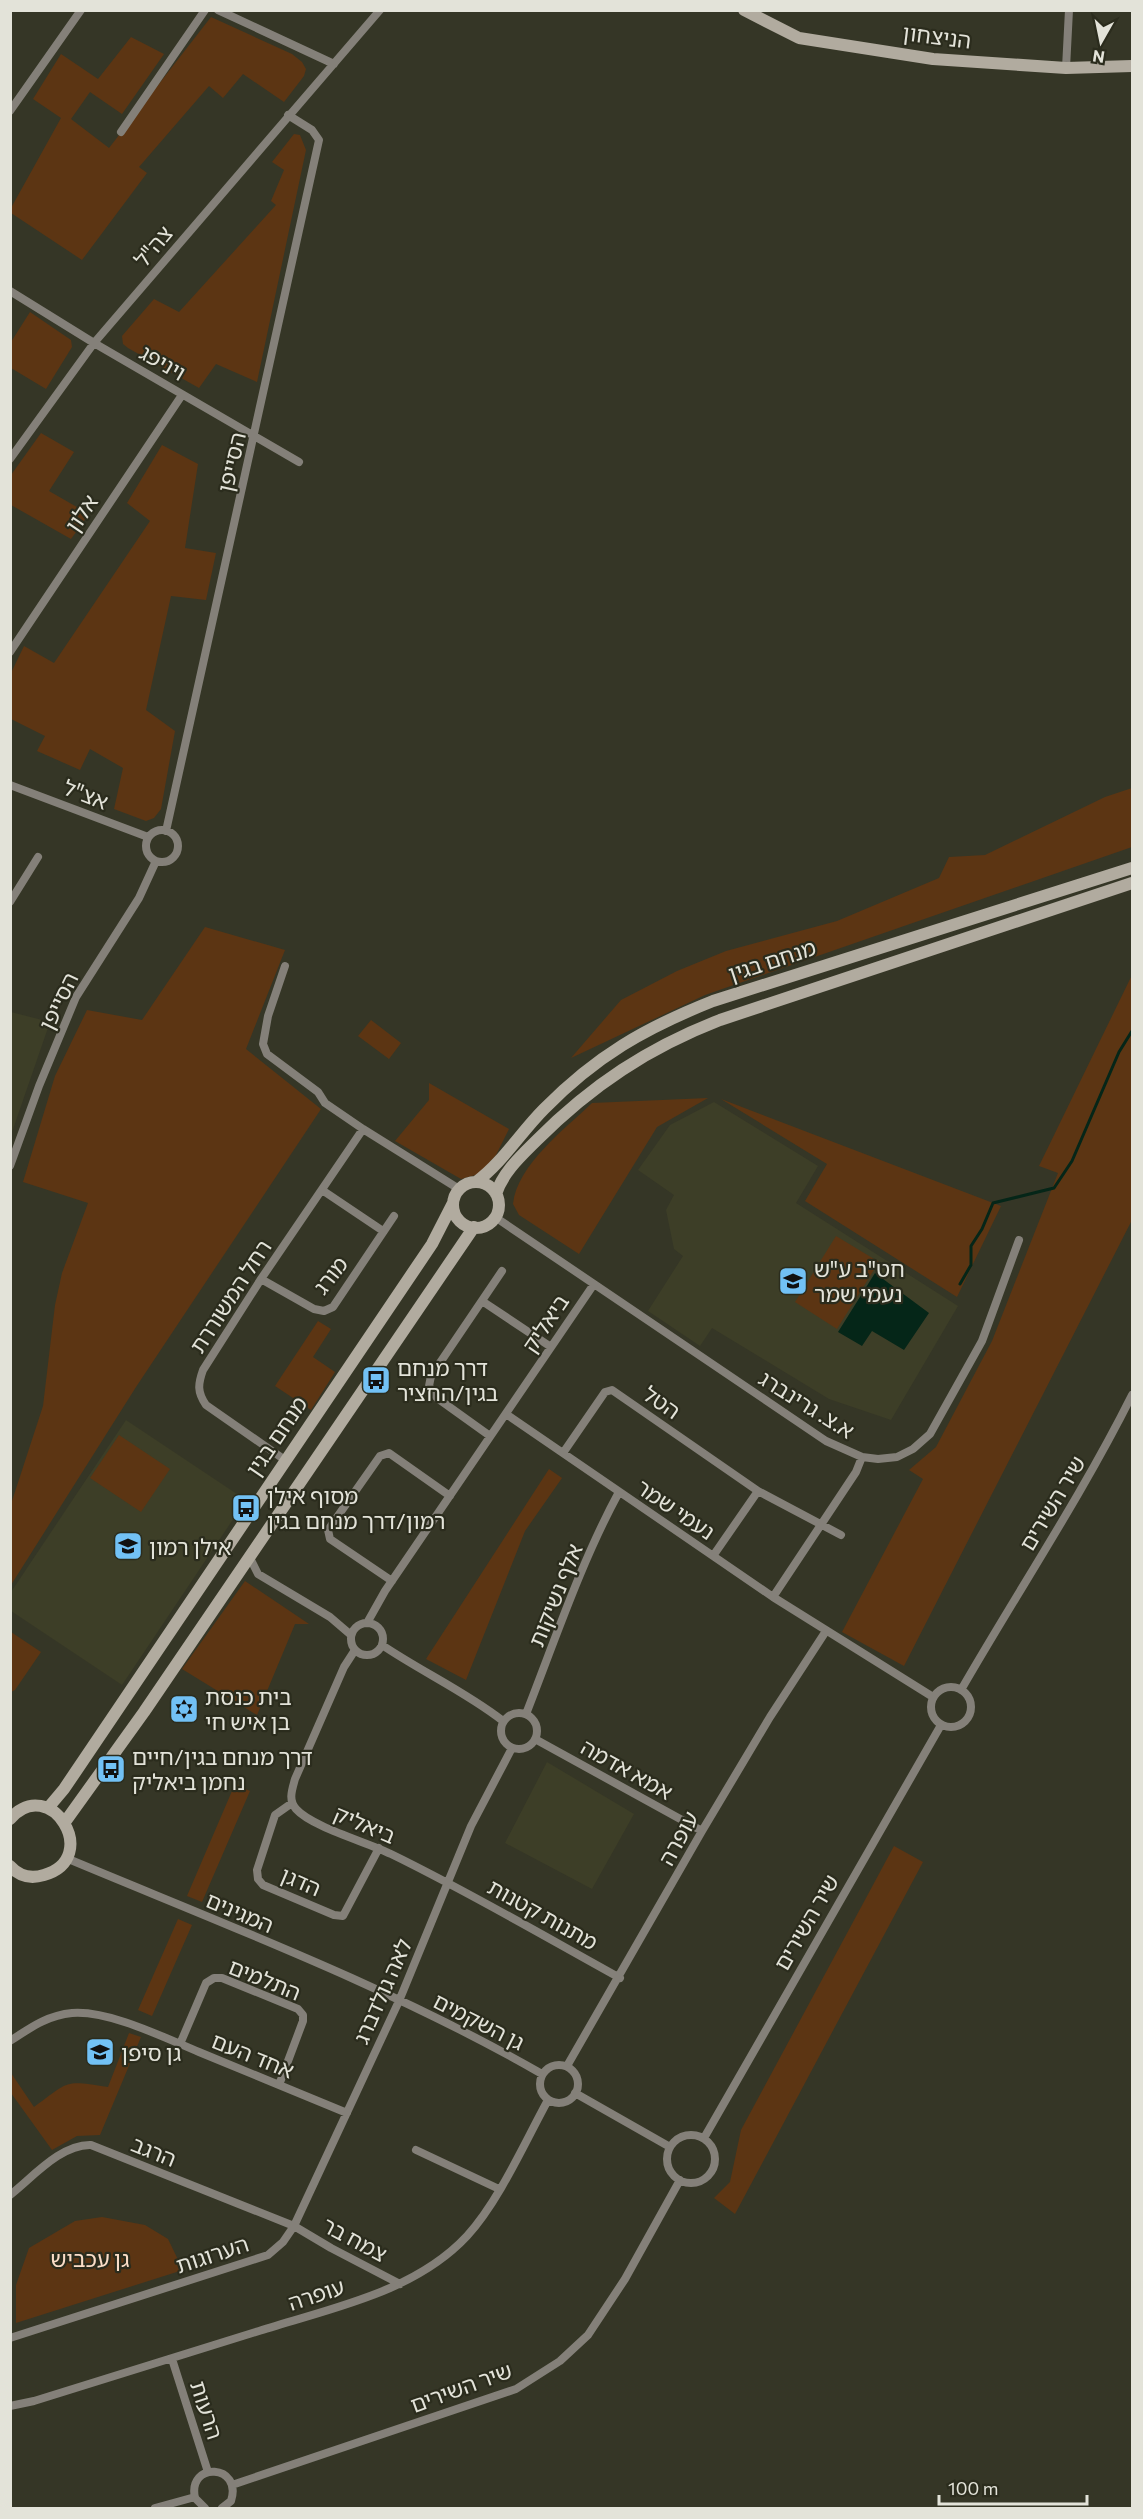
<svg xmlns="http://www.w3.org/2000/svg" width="1143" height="2519" viewBox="0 0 1143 2519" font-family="Commissioner,'Noto Sans Hebrew',sans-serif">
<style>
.built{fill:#3d3e27}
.green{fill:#5c3513}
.water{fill:#052618}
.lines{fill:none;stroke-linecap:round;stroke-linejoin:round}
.stream{stroke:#052618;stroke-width:3}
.street{stroke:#848079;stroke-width:8}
.secondary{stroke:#b1ab9f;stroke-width:12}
.labels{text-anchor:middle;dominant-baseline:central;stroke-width:4.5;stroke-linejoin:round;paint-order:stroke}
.street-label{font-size:22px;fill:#e3e3d9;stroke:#2b2c1d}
.poi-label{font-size:22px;fill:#e3e3d9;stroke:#2b2c1d;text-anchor:start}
.park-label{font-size:22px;fill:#faddc7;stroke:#2b2c1d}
</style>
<rect width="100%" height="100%" fill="#353626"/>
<path class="built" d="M11,1012l39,10 -39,113 -1,-123z
M714,1102l104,64 -22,37 162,103 -67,114 -62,-21 -117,-71 -12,18 -52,-35 35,-55 -9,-7 -8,-39 8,-15 -36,-25 32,-45z
M126,1420l120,80 -124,185 -111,-74v-19z
M547,1762l87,52 -42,75 -87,-46z"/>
<path class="green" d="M211,17l81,37 10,8 4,7 -2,7 -20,26 -41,-28 -20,24 -14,-12 -70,81 8,6 -65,87 -71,-47v-5l50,-90 -28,-19 28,-45 37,25 33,-42 33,17 -42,60 -32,-22 -19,27 38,29z
M294,134l6,1 6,15 -49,232 -41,-18 -17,24 -71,-40 -5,-4 -1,-8 32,-37 25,13 97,-107 -5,-4 13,-31 -12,-8z
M30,312l41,28 1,7 -26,42 -35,-21v-26z
M41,433l33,19 -25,39 40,23 -18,25 -60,-34v-30z
M162,445l36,19 -13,84 31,5 -10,47 -35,-4 -25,114 29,21 -14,78 -7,9 -8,3 -32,-12 9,-41 -33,-19 -10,21 -43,-19 8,-15 -34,-17v-46l13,-27 30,17 96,-142 -23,-18z
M1132,788v59l-427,148 -134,63 50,-58 56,-29 49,-20 111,-30 102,-43 10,-21 36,-2 120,-58z
M205,927l80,23 -39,99 75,60 -185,278 -125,198v-81l32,-98 12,-101 7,-32 26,-70 -65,-21 32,-106 32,-66 55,10z
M1132,975v245l-228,446 -62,-34 81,-153 -14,-9 27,-23 56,-106 66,-168 -19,-7z
M371,1020l30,23 -12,16 -31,-23z
M429,1083l80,46 -13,26 -17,19 -18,5 -66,-38 34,-41z
M708,1098l-51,29 -78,127 -60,-39 -6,-11c4,-39 52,-75 79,-101z
M721,1099l280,107 -44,91 -152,-96 22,-37z
M836,1236l43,26 -42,67 -42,-27z
M318,1321l13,8 -18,28 22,15 -24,38 -36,-24z
M119,1435l51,34 -29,43 -51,-34z
M549,1469l13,9 -37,53 -59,149 -40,-21z
M245,1581l64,43h-14l-38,91 -75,-46z
M11,1632l30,20 -26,38 -4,2z
M235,1784l15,7 -48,111 -15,-6z
M894,1846l29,16 -188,352 -21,-16 16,-16 11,-52z
M178,1919l14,6 -40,91 -14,-6z
M129,2033l12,4 -41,98 -23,1 -25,14 -41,-57v-20l23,34c36,-26 29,-27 74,-20z
M102,2217l43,8 23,14 15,31 -167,53v-38l13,-37 46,-27z"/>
<path class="water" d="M875,1273l54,40 -25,37 -32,-19 -10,15 -24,-14z"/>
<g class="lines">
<path class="stream" d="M960,1284l11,-19v-19l11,-17 11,-26 61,-15 18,-27 47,-109 13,-21"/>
<path class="street" d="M218,10l116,54
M1066,68l3,-58
M10,111l71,-101
M121,132l84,-122
M10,291l84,52 205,119
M10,459l84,-116 286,-333
M10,652l172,-257
M10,785l138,52
M146 846a16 16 0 1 1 32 0a16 16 0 1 1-32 0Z
M166,831l153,-691 -7,-10 -24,-15
M10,902l28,-45
M285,966l-17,50 -5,28 4,10 51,38 7,11 38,26 96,60
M10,1166l29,-80 37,-89 63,-99 17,-37
M322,1190l61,41
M495,1217l331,224 36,16 16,2 19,-2 16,-8 17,-15 52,-93 37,-101
M261,1279l53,30 10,2 9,-4 61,-91
M482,1301l69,46
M506,1414l267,183 160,100
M490,1436l-53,-38 -8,-12 2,-10 71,-105
M563,1453l42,-61 7,-2 146,101 83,44
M285,1460l-79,-55c-9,-13 -8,-21 -3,-35l58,-91 102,-150
M713,1556l45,-65
M250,1558l8,16 72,43 21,18
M392,1581l-62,-42 -2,-9 52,-74 9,-3 61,43
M773,1597l83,-125 6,-15
M351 1639a16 16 0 1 1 32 0a16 16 0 1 1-32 0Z
M367,1623l18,-32 209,-307
M382,1645c40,27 84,47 121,76
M355,1650l-11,17 -49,112c-3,11 -7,21 1,30 16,18 71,33 95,45 78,38 153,82 229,124
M931 1707a20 20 0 1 1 40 0a20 20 0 1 1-40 0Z
M961,1690c57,-99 120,-193 171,-295
M501 1731a18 18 0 1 1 36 0a18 18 0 1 1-36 0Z
M526,1714c29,-74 55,-152 93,-222
M535,1739l167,92
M292,1803l-17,12 -18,55 1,9 5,6 71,30 9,1 36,-68
M66,1858c160,67 325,129 476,216
M10,2041c20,-13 38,-26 62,-28 37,-3 93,25 127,39 49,20 99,41 148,61
M180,2044l26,-61 8,-5h8l76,31 5,6v6l-24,64
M540 2084a19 19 0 1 1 38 0a19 19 0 1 1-38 0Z
M567,2066l135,-235 68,-114 56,-86
M575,2093l95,54
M667 2159a24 24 0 1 1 48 0a24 24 0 1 1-48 0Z
M704,2138l237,-413
M416,2150l83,39
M10,2195c23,-18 51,-51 81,-50l203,81 37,22 69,36
M10,2338l258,-83 15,-13 11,-16 105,-225 72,-175 41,-78
M172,2359l36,113
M10,2406l24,-5c75,-23 150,-46 225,-70 71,-23 155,-38 208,-95 32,-35 58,-94 81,-136
M232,2485l284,-96 44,-28 28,-26 37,-56 55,-99
M155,2508l40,-11
M205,2508l-10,-10c-8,-37 48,-34 36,3l-9,7"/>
<path class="secondary" d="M744,10l55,28 134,21 133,9 66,-2
M476,1182c26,-19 45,-50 68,-73 52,-53 101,-81 169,-108l419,-133
M453 1205a23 23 0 1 1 46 0a23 23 0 1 1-46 0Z
M496,1194c7,-22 25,-38 41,-54 55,-55 111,-92 183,-120l412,-137
M48,1808l16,-19 368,-545 21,-41
M10,1819c40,-46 93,39 34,56 -13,4 -25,1 -34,-9
M65,1822l79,-110 330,-485"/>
</g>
<defs>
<g id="school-square" transform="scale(1.5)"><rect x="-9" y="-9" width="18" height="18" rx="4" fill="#72c1f5" stroke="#2b2c1d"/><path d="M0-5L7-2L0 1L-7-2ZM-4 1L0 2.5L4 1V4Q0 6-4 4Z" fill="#111"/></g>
<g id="bus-square" transform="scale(1.5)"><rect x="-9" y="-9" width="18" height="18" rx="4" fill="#72c1f5" stroke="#2b2c1d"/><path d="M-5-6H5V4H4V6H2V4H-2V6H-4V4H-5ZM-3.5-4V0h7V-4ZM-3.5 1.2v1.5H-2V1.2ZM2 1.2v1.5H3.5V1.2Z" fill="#111"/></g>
<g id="synagogue-square" transform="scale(1.5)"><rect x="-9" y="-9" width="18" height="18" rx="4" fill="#72c1f5" stroke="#2b2c1d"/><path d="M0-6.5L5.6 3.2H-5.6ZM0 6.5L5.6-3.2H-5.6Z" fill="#111"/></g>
</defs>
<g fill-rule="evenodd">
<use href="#school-square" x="793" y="1281"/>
<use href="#bus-square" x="376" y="1380"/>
<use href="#bus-square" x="246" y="1508"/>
<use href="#school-square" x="128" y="1546"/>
<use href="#synagogue-square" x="184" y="1709"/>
<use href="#bus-square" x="111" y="1769"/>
<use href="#school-square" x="100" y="2052"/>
</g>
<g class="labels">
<g class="street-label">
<text transform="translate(937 36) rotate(7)">הניצחון</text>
<text transform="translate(153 246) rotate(-50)">צה"ל</text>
<text transform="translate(163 362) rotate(30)">ויניפג</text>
<text transform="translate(231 462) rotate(-77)">הסייפן</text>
<text transform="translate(81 513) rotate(-56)">אלון</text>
<text transform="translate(86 794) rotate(21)">אצ"ל</text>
<text transform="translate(772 960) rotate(-18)">מנחם בגין</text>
<text transform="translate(58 1001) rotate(-64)">הסייפן</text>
<text transform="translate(330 1275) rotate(-52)">מורג</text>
<text transform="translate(230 1296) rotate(-57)">רחל המשוררת</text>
<text transform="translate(545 1323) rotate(-56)">ביאליק</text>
<text transform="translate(662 1402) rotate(35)">הטל</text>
<text transform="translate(807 1404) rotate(32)">א.צ. גרינברג</text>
<text transform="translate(276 1436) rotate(-56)">מנחם בגין</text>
<text transform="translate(1052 1503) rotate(-59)">שיר השירים</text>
<text transform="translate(676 1509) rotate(34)">נעמי שמר</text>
<text transform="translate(555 1595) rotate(-68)">אלף נשיקות</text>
<text transform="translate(627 1769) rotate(29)">אמא אדמה</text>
<text transform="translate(365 1824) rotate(23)">ביאליק</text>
<text transform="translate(678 1838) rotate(-61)">עופרה</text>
<text transform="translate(301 1881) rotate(23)">הדגן</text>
<text transform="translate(240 1912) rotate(23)">המגינים</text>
<text transform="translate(543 1914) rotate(29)">מתנות קטנות</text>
<text transform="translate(806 1922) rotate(-60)">שיר השירים</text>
<text transform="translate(265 1979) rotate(22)">התלמים</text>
<text transform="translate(382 1991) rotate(-66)">לאה גולדברג</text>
<text transform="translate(479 2021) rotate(27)">גן השקמים</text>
<text transform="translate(253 2055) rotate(22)">אחד העם</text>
<text transform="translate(154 2151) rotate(22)">הרגב</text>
<text transform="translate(355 2239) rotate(28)">צמח בר</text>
<text transform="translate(212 2254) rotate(-18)">הערוגות</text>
<text transform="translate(316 2294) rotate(-18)">עופרה</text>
<text transform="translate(461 2387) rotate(-20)">שיר השירים</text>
<text transform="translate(207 2410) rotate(72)">הרעות</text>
</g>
<g class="poi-label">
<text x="814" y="1268">חט"ב ע"ש<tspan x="814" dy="25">נעמי שמר</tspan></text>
<text x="397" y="1367">דרך מנחם<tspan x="397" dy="25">בגין/החציר</tspan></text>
<text x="267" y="1495">מסוף אילן<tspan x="267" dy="25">רמון/דרך מנחם בגין</tspan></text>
<text x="149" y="1546">אילן רמון</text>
<text x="205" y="1696">בית כנסת<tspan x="205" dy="25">בן איש חי</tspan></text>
<text x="132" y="1756">דרך מנחם בגין/חיים<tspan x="132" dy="25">נחמן ביאליק</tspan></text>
<text x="121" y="2052">גן סיפן</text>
</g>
<g class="park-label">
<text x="90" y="2258">גן עכביש</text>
</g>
</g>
<rect width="1143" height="2519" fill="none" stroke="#e3e3d9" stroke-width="24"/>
<g transform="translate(1101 42) rotate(189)" stroke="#2b2c1d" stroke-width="4.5" paint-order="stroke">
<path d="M0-4.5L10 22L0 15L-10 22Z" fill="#e3e3d9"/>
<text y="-9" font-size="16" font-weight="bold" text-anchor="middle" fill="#e3e3d9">N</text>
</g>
<path d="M939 2495v9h148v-9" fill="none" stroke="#e3e3d9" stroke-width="3"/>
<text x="948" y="2495" font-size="18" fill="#e3e3d9" stroke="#2b2c1d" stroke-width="4.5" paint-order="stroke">100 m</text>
</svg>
